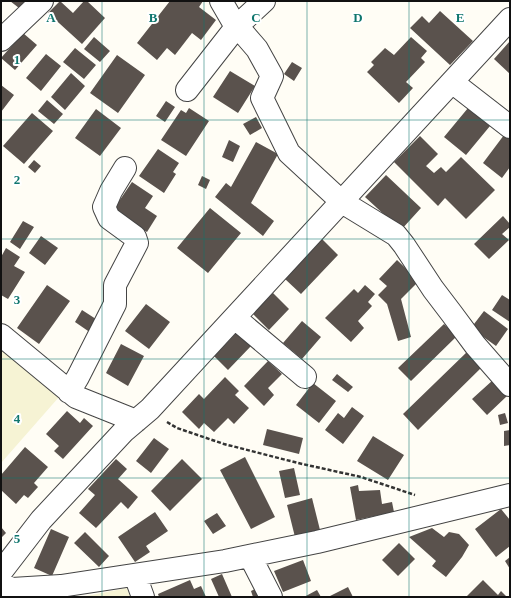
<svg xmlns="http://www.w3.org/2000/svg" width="511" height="598" viewBox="0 0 511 598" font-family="'Times New Roman',serif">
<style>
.farmland{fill:#f6f3d4}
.building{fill:#5a524d}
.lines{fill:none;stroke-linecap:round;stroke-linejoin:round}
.street-casing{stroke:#444;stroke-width:24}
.path{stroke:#333;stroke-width:2.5;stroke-dasharray:4 2;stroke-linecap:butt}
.street{stroke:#fff;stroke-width:22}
.grid{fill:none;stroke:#0f766e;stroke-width:1;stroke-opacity:0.55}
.grid-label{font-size:13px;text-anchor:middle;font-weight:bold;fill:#0f766e;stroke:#fff;stroke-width:4;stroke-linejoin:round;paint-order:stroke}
</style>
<rect width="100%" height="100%" fill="#fffdf5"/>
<path class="farmland" d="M1,342l58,55 -58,66z
M127,588l3,9h-49z"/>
<path class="building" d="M10,1h15l-6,7z
M60,1l13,12 11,-12h3l18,17 -23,26 -34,-31z
M170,1h33l-4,6 17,13 -15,20 -9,-7 -17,22 -8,-7 -10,12 -20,-17z
M440,11l33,30 -23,24 -40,-37 12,-12 7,7z
M23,33l14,12 -22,25 -14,-12z
M94,37l16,14 -10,11 -16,-13z
M411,37l16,14 -6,7 4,4 -19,20 7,6 -14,15 -32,-31 7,-7 -3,-3 14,-14 9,7z
M510,41v33l-16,-15z
M75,48l21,17 -12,14 -21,-17z
M46,54l15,12 -20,25 -15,-13z
M117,55l28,20 -27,38 -28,-20z
M292,62l10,6 -8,13 -10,-7z
M230,71l25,15 -17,27 -25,-16z
M71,73l14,13 -20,24 -14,-13z
M1,85l13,10 -13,17z
M47,100l16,14 -9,10 -16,-13z
M166,101l9,6 -10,15 -9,-6z
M189,108l20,13 -23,35 -25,-16 20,-30 5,3z
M468,108l22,18 -24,29 -22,-18z
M96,109l25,19 -21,28 -25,-18z
M32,113l21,18 -29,33 -21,-18z
M256,117l6,11 -12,7 -7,-11z
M504,135l6,4v28l-8,11 -19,-15z
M420,136l18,18 -12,12 8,7 7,-6 5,5 15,-15 34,33 -29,29 -21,-21 -7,8 -44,-44z
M229,140l11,6 -7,16 -11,-5z
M256,142l22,12 -27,49 23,18 -11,15 -48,-39 11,-14 5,4z
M158,149l21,14 -6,9 3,2 -12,19 -25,-17z
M34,160l7,6 -6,7 -7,-6z
M386,175l35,33 -20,22 -36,-33z
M202,176l8,4 -4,9 -8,-4z
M132,182l21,14 -8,12 12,8 -10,16 -34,-22z
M210,208l31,25 -33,40 -31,-25z
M503,216l7,8v3l-8,7 7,6 -20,19 -15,-15z
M23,221l11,6 -14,22 -10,-7z
M41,236l17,12 -13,17 -16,-12z
M322,239l16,16 -37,39 -16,-15z
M6,248l14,9 -6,9 11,6 -17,27 -7,-4v-38z
M397,260l22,21 -18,18 10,38 -13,4 -11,-37 -9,-9 9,-9 -8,-7z
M47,285l23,16 -31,43 -22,-16z
M365,285l10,9 -7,8 4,4 -14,15 6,7 -13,14 -26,-24 29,-29 4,4z
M273,293l16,16 -20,21 -17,-17z
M502,295l8,5v22l-18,-12z
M146,304l24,18 -21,27 -24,-18z
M82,310l17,11 -8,12 -16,-11z
M484,311l24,18 -12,17 -25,-18z
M302,321l19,16 -19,22 -19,-16z
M444,324l13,12 -46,45 -13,-13z
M238,331l14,14 -24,25 -14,-14z
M121,344l23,12 -16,30 -22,-13z
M468,351l15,15 -65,64 -15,-16z
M268,361l14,13 -14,14 6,7 -10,11 -20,-20z
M337,374l16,13 -5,5 -16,-12z
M225,377l14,14 -4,4 14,13 -15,16 -6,-6 -14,14 -10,-9 -5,6 -17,-17 17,-18 5,5z
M493,380l14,16 -20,19 -15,-16z
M313,383l23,18 -17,22 -23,-18z
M352,407l12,9 -21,28 -18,-14 13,-17 6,5z
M67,411l13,12 4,-5 9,8 -30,33 -9,-8 5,-5 -13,-12z
M505,413l3,10 -8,2 -2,-10z
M267,429l36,9 -4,16 -36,-9z
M510,430v15l-6,1v-15z
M373,436l31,19 -16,25 -31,-19z
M154,438l15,11 -18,24 -15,-12z
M25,447l23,20 -14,16 4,4 -10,11 -4,-3 -8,9 -15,-14v-15z
M245,457l30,60 -24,12 -31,-59z
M116,459l11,10 -9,10 20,18 -10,12 -7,-7 -25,26 -17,-15 16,-18 -7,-6z
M182,459l20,20 -32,32 -19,-20z
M294,468l6,27 -15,3 -6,-27z
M358,485l1,6 21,-1 2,14 10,-2 2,10 -38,8 -6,-33z
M312,498l8,32 -25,7 -8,-32z
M501,509l9,11v26l-14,11 -21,-28z
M155,512l13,19 -22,15 4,6 -15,10 -17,-25z
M217,513l9,13 -13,8 -9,-13z
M1,527l5,6 -5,5z
M432,528l12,9 5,-5 10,2 10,11 -7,12 -16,20 -14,-11 4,-5 -27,-24z
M51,529l18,8 -17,39 -18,-8z
M85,532l24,24 -10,11 -25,-24z
M399,543l16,16 -17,17 -16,-16z
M510,557v12l-5,-8z
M303,560l8,21 -28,11 -9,-21z
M222,574l10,23h-13l-8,-18z
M190,580l4,9 7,-3 5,11h-47l-1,-3z
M483,580l15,15 3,-4 6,6h-41z
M348,587l5,10h-25z
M257,588l3,7 -7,2 -2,-6z
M317,590l4,7h-17z"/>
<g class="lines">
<g class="street-casing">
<path id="street" d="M221,1l11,19 25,29 15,27 -10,22 27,55 53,49 54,33 8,10 29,44 19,25 23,31 35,40
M1,40l41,-39
M452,82l58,45
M187,90l50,-64 27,-25
M235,318l70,59
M1,335l75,62 60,24
M69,392l9,-15 37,-73v-19l22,-42 -2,-6 -26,-19 -5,-11 7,-16 14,-23
M250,556l21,41
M1,572l40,-52 83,-89 26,-22 360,-390
M135,575l8,22
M1,584l11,5 49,-3 164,-25 92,-19 193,-47"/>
</g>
<path class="path" d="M167,422l10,6 47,16 74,19 63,14 54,18"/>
<use href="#street" class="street"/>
</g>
<path class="grid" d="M102,1v596M204,1v596M307,1v596M409,1v596M1,120h509M1,239h509M1,359h509M1,478h509"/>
<g class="grid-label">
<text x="51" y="22">A</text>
<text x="153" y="22">B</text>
<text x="256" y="22">C</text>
<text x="358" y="22">D</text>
<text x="460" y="22">E</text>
<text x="17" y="64">1</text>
<text x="17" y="184">2</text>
<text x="17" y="304">3</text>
<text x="17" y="423">4</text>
<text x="17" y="543">5</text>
</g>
<rect width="511" height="598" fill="none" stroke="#111111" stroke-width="4"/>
</svg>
